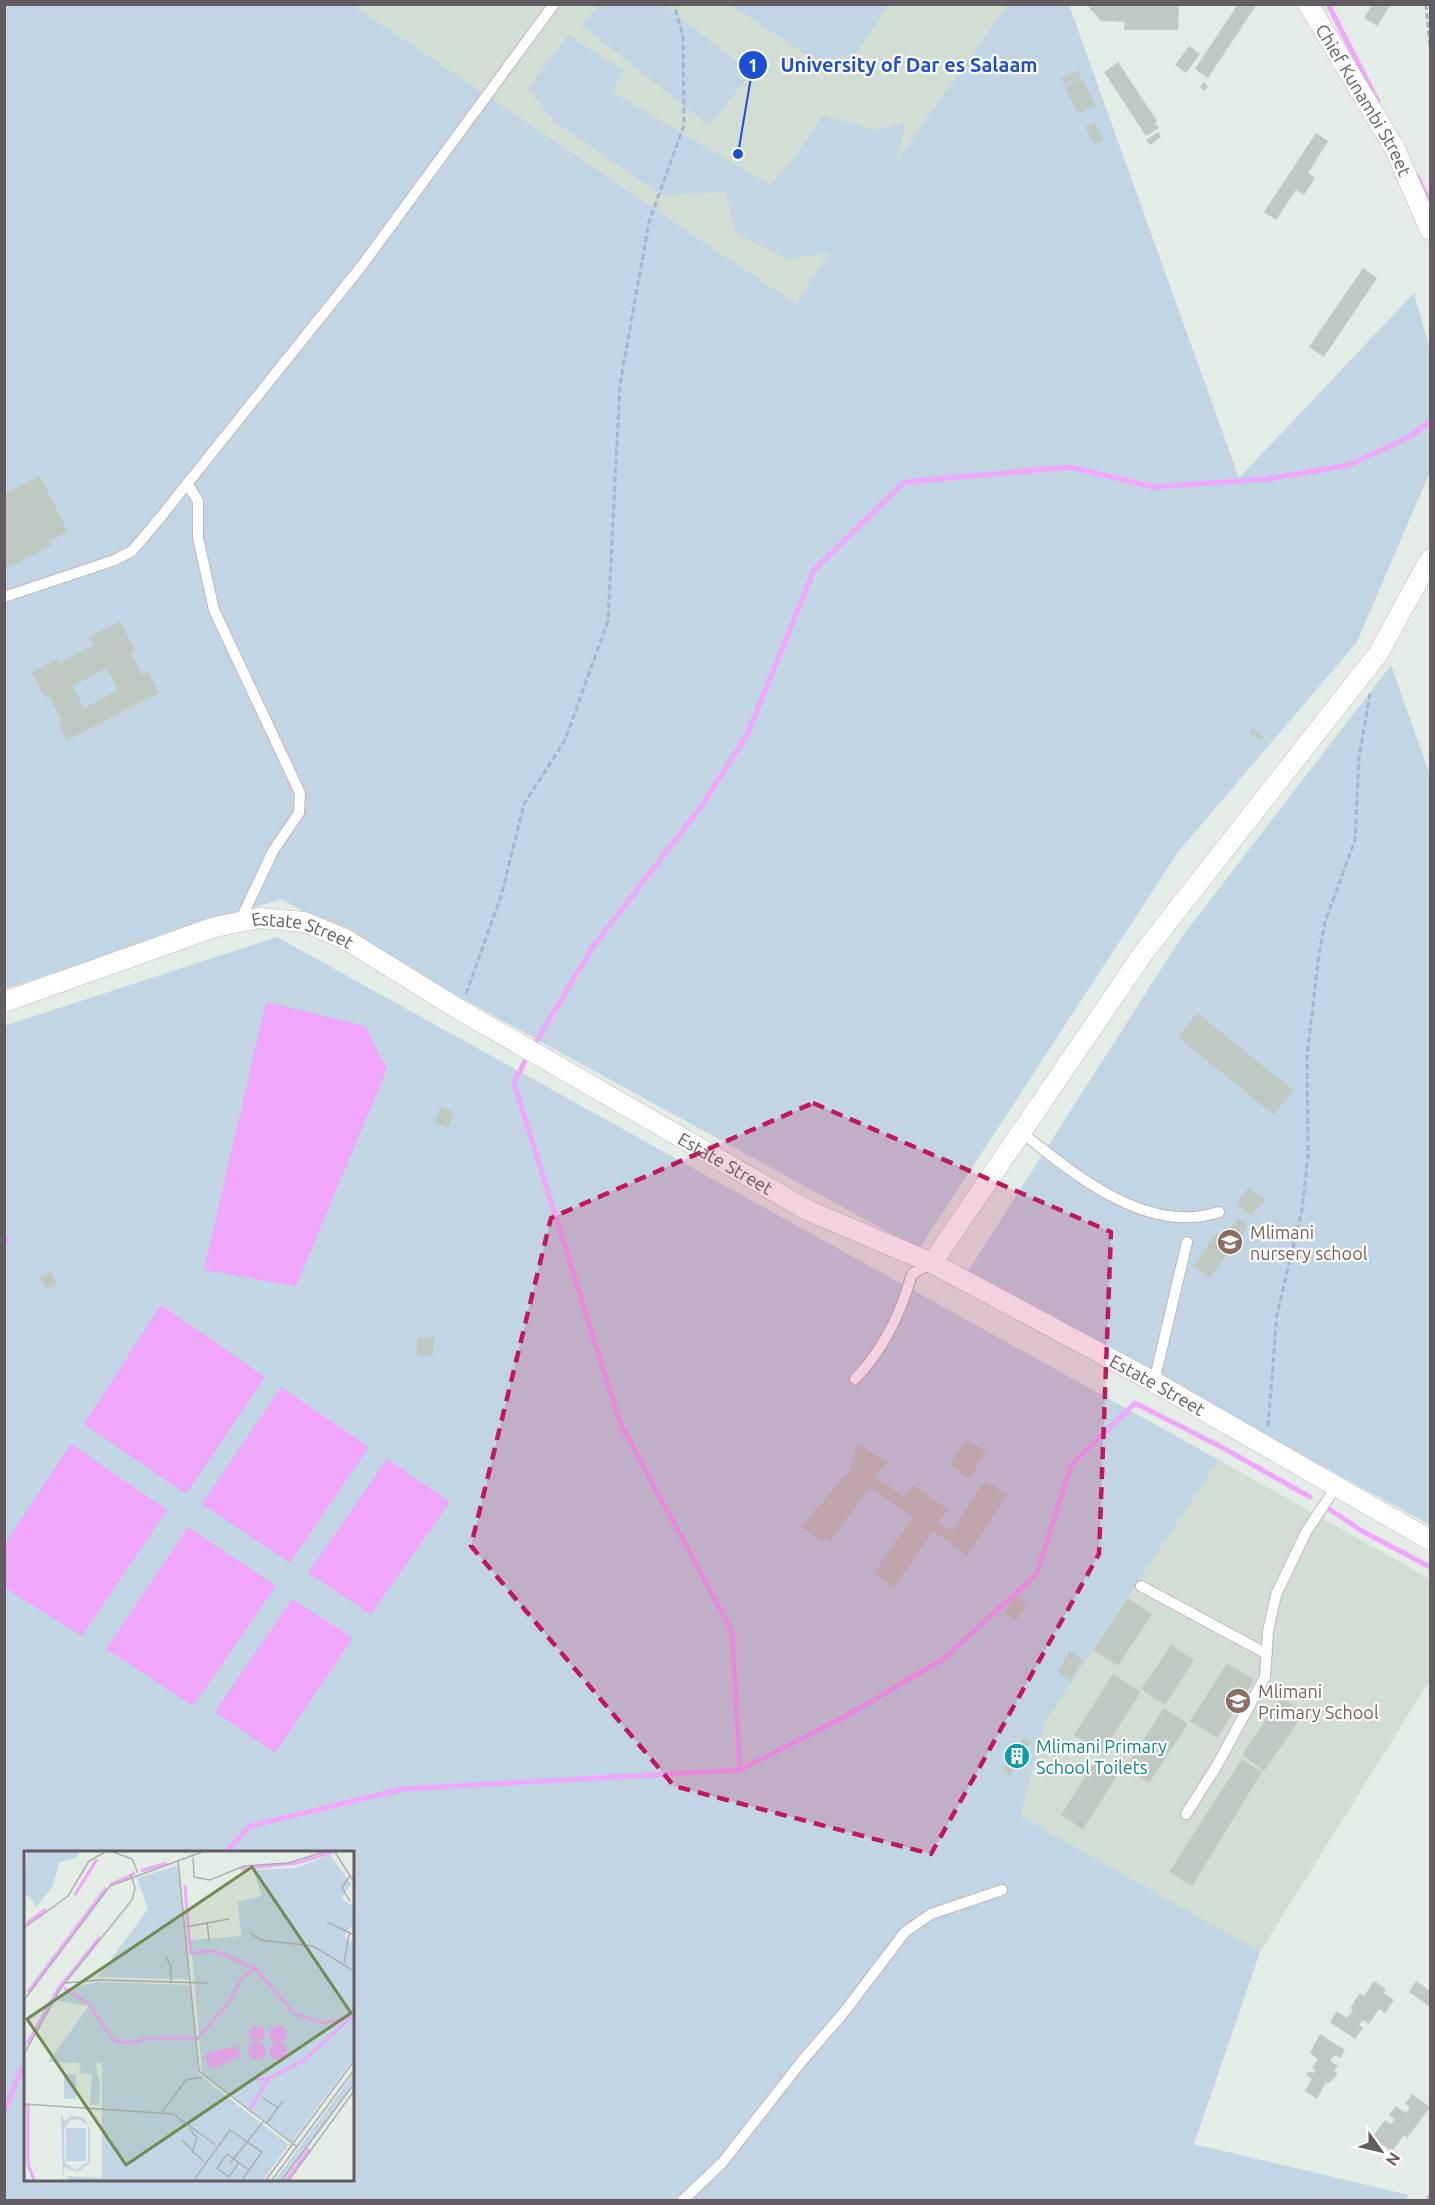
<svg xmlns="http://www.w3.org/2000/svg" width="1435" height="2205" viewBox="0 0 1435 2205" font-family="Ubuntu,sans-serif">
<style>
.education{fill:#d2ddd4}
.green{fill:#c1d5e4;fill-rule:evenodd}
.water{fill:#f0a6fb}
.lines{fill:none;stroke-linecap:round;stroke-linejoin:round}
.stream{stroke:#f0a6fb;stroke-width:5}
.building{fill:#c0c9c1;fill-rule:evenodd}
.service-casing{stroke:#bdb6bc;stroke-width:12}
.minor-casing{stroke:#bdb6bc;stroke-width:21}
.path{stroke:#a5b3d5;stroke-width:3;stroke-dasharray:6 3;stroke-linecap:butt}
.service{stroke:#fff;stroke-width:10}
.minor{stroke:#fff;stroke-width:20}
.marked{fill:#c2185b;fill-opacity:0.2;stroke:#c2185b;stroke-width:4.5;stroke-dasharray:12 8;stroke-linejoin:round}
.labels{text-anchor:middle;dominant-baseline:central;stroke-width:4.5;stroke-linejoin:round;paint-order:stroke}
.street-label{font-size:18px;fill:#635c63;stroke:#fff}
.education-label{font-size:18px;fill:#785e54;stroke:#fff;text-anchor:start}
.culture-label{font-size:18px;fill:#0d838f;stroke:#fff;text-anchor:start}
.inset-river{fill:none;stroke:#f0a6fb;stroke-width:3}
.inset-road{fill:none;stroke:#acafae;stroke-width:1.5}
.view{fill:#708b53;fill-opacity:0.15;stroke:#708b53;stroke-width:3}
.inset-edge{fill:none;stroke:#635c63;stroke-width:3}
.leader{fill:none;stroke:#1d4ed8;stroke-width:2}
.callout-dot{fill:#1d4ed8;stroke:#fff;stroke-width:2}
.mark-label{font-size:18px;text-anchor:middle;font-weight:bold;fill:#fff}
.callout-label{font-size:20px;text-anchor:middle;font-weight:bold;fill:#1d4ed8;stroke:#fff;stroke-width:4.5;stroke-linejoin:round;paint-order:stroke}
</style>
<rect width="100%" height="100%" fill="#e3ede6"/>
<path class="education" d="M353,5h654l-211,299z
M1219,1460l211,119v101l-170,272 -271,-148z"/>
<path class="green" d="M4,5h349l443,299 33,-51 -42,6 -51,-26 -10,-41 -64,3 -107,-73 -27,-33 40,-54 55,35 -11,22 158,93 25,-28 28,-42 51,15 31,-6 -9,38 111,-157h62l170,473 175,-185 16,57v122l-73,170 -179,210 -259,397 -638,-350 -276,90z
M599,5h65l87,68 -42,53 -127,-101z
M731,5h158l-49,72z
M1391,665l39,110v750l-462,-254 213,-333z
M277,937l942,523 -174,262 -25,94 240,136 -66,192 215,51 -4,5h-1400l-1,-1174zM26,1852h326v328h-326z"/>
<path class="water" d="M266,1002l99,24 22,43 -91,217 -92,-16z
M161,1305l104,72 -79,117 -102,-70z
M281,1387l88,60 -79,116 -88,-59z
M71,1444l96,66 -85,126 -77,-48v-44z
M387,1459l63,43 -79,112 -63,-41z
M188,1527l88,59 -83,120 -87,-57z
M292,1599l61,39 -78,115 -60,-41z"/>
<g class="lines">
<path class="stream" d="M1328,4l50,98
M1417,176l13,27
M533,1047l59,-99 108,-140 47,-73 67,-165 90,-88 166,-15 83,20 115,-8 81,-14 62,-29 19,-15
M528,1055l-14,28 106,340 112,208 8,139
M4,1244l3,-5
M1329,1509l33,22 68,36
M226,1852l24,-26 153,-37 337,-19 106,-54 96,-56 95,-86 34,-109 64,-62 90,46 85,48
M4,2112l22,-53
M1428,2200l2,-4"/>
</g>
<path class="building" d="M1086,4h93l-1,26h-54l1,-8 -24,-1z
M1238,4h19l-49,74 -13,-9z
M1373,4h18l-14,22 -13,-8z
M1189,46l11,8 -14,19 -11,-8z
M1118,62l39,59 -2,2 4,5 -13,8 -42,-64z
M1078,70l3,7 -17,7 -3,-6z
M1082,78l14,27 -18,9 -14,-28z
M1203,82l5,4 -4,5 -4,-4z
M1095,122l8,19 -9,4 -9,-18z
M1158,132l3,5 -11,8 -4,-5z
M1316,133l12,8 -20,32 7,5 -11,17 -8,-5 -20,30 -12,-8z
M1363,268l14,10 -53,79 -15,-10z
M40,476l28,56 -18,8 2,5 -47,24v-75z
M120,621l15,29 -4,2 11,23 6,-4 11,22 -92,47 -9,-17 4,-2 -13,-25 -4,2 -13,-25 25,-14 2,4 35,-18 -5,-8zM107,668l11,22 -34,18 -11,-22z
M1252,728l12,8 -3,4 -12,-7z
M1197,1013l96,77 -19,25 -96,-78z
M441,1107l13,5 -6,16 -14,-5z
M1249,1187l16,12 -13,17 -16,-12z
M1238,1218l10,8 -38,52 -17,-12 24,-34 7,5z
M51,1272l6,13 -11,5 -6,-13z
M417,1337l17,1 -1,18 -16,-1z
M967,1439l20,13 -18,26 -20,-13z
M857,1443l31,19 -14,14 30,21 9,-12 35,24 -9,13 13,9 33,-51 22,15 -40,61 -34,-25 -39,57 -21,-14 40,-57 -44,-30 -38,55 -6,-4 -3,4 -21,-15 49,-57z
M1015,1597l12,8 -11,16 -12,-8z
M1128,1598l24,16 -34,52 -24,-16z
M1171,1645l23,15 -29,45 -24,-16z
M1070,1650l14,9 -14,22 -13,-9z
M1227,1663l27,17 -37,58 -27,-17z
M1113,1674l28,18 -39,60 -28,-17z
M1281,1697l23,16 -40,58 -22,-16z
M1164,1708l24,16 -39,59 -24,-15z
M1024,1737l7,4 -21,35 -7,-5z
M1242,1759l20,13 -70,114 -23,-14z
M1095,1761l22,15 -34,53 -22,-14z
M1374,1981l12,8 -2,4 10,7 -9,13 -6,-4 -10,15 -6,-4 -4,5 4,3 -8,11 -25,-17 7,-11 10,7 6,-8 -3,-2 10,-15 4,3z
M1416,1981l14,10v16l-21,-15z
M1320,2034l25,16 -5,8 -5,-3 -5,6 8,5 -4,5 4,3 -9,9 -3,-1 -9,17 -12,-8 7,-12 -6,-4 3,-4 4,2 3,-3 -4,-2 6,-9 -8,-6z
M1412,2094l18,13 -23,31 -3,-3 -12,17 -20,-15 13,-17 6,4 4,-5 -6,-4 7,-9 10,7 4,-6 -5,-3z"/>
<g class="lines">
<g class="service-casing">
<path id="service" d="M188,485l10,16v37l16,72 86,183 -1,20 -26,38 -33,70
M4,597l111,-37 17,-9 23,-27 205,-256 194,-264
M1021,1132c53,42 126,104 198,80
M855,1379c28,-29 46,-66 57,-105l20,-11
M1154,1382l33,-140
M1141,1586l126,68
M1186,1814l30,-47 49,-90 3,-46 8,-36 30,-63 30,-45
M683,2200l39,-37 80,-102 43,-50 60,-79 26,-18 71,-24"/>
</g>
<g class="minor-casing">
<g id="minor">
<path id="s1" d="M1308,4l87,145 35,81"/>
<path id="s2" d="M4,1002l211,-75 44,-9 45,4 41,17 115,71 347,200 125,53 222,119 276,158"/>
<path d="M932,1263l212,-311 234,-298 52,-95"/>
</g>
</g>
<path class="path" d="M1426,4l4,43
M466,994l36,-101 22,-89 41,-64 43,-119 12,-237 29,-162 35,-97 -1,-89 -9,-32
M1268,1426l9,-112 25,-104 6,-55 -1,-99 12,-102 6,-32 30,-82 4,-83 11,-63"/>
<use href="#service" class="service"/>
<use href="#minor" class="minor"/>
</g>
<path class="marked" d="M813,1103l298,129 -12,322 -168,300 -257,-68 -203,-240 80,-328z"/>
<defs>
<g id="school-disc" transform="scale(1.35)"><circle r="9.5" fill="#8d6e63" stroke="#fff"/><path d="M0-5L7-2L0 1L-7-2ZM-4 1L0 2.5L4 1V4Q0 6-4 4Z" fill="#fff"/></g>
<g id="building-disc" transform="scale(1.35)"><circle r="9.5" fill="#0f9aa8" stroke="#fff"/><path d="M-4-6H4V6H1V3H-1V6H-4ZM-2.5-4.3h1.7v1.8h-1.7ZM.8-4.3h1.7v1.8H.8ZM-2.5-1h1.7V.8h-1.7ZM.8-1h1.7V.8H.8Z" fill="#fff"/></g>
</defs>
<g fill-rule="evenodd">
<use href="#school-disc" x="1230" y="1242"/>
<use href="#school-disc" x="1238" y="1701"/>
<use href="#building-disc" x="1017" y="1756"/>
</g>
<g class="labels">
<g class="street-label">
<text stroke="none"><textPath href="#s1" startOffset="111">Chief Kunambi Street</textPath></text>
<text stroke="none"><textPath href="#s2" startOffset="314">Estate Street</textPath></text>
<text stroke="none"><textPath href="#s2" startOffset="800">Estate Street</textPath></text>
<text stroke="none"><textPath href="#s2" startOffset="1286">Estate Street</textPath></text>
</g>
<g class="education-label">
<text x="1250" y="1232">Mlimani<tspan x="1250" dy="21">nursery school</tspan></text>
<text x="1258" y="1691">Mlimani<tspan x="1258" dy="21">Primary School</tspan></text>
</g>
<g class="culture-label">
<text x="1036" y="1746">Mlimani Primary<tspan x="1036" dy="21">School Toilets</tspan></text>
</g>
</g>
<g transform="translate(24 1851)">
<rect width="330" height="330" fill="#e3ede6"/>
<path d="M3,1h51l-1,6 -18,4 -6,24 -17,21 -6,-10 -6,-2zM306,4l21,29 -10,15 13,7v17l-10,13 10,8v114l-62,84 -90,-70 -11,-132 50,-4 -3,-34 24,-6 -9,-26 43,-2zM155,14l10,114 -91,-2 50,-68 -11,-31zM74,131l92,3 8,89 91,71 -26,35h-195v-4l34,2v-115h-7l5,21 -1,21h-9l2,-31 -11,-1 -2,-10 -31,-1 41,-56 -30,-5 10,-13zM330,222v9l-71,98h-8zM40,223h12v25h-12zM37,261l3,9 7,-5 14,2 5,11v34l-12,9 -14,-5 -1,13zM54,268l10,6v36l-12,9 -11,-7 -1,-34 6,-8zM42,277h20v33h-20z" fill="#c1d5e4" fill-rule="evenodd"/>
<path d="M245 183a9 9 0 1 1 18 0a9 9 0 1 1-18 0ZM225 183a8 8 0 1 1 16 0a8 8 0 1 1-16 0ZM245 200a9 9 0 1 1 18 0a9 9 0 1 1-18 0ZM224 200a9 9 0 1 1 18 0a9 9 0 1 1-18 0ZM213,195l4,11 -31,12 -5,-12 3,-5z" fill="#f0a6fb"/>
<path class="inset-river" d="M217,18l56,-6 36,-11M117,20l26,-8M86,34l25,-12M161,34l3,41M51,44l22,-36M2,73l20,-15M164,77l3,25 24,-2 40,17 40,46 28,9 31,-7M40,137l24,15 25,37 15,3 22,-5h48l30,-34 14,-26 13,-10M4,141l78,-104M3,193l31,-55 42,-52M228,228h16l35,-18 47,-43M0,255l4,-1v59l6,16M226,258l18,-29M262,329l23,-31"/>
<path class="inset-road" d="M89,1l19,7 6,14M311,1l19,30M169,6l1,20 16,3 34,-14 44,-3 36,-11M154,10l21,210 98,76M325,26l-7,11 8,13M183,71l2,18M303,71l27,13M162,76l43,-8M0,77l44,-32 21,-35 16,-9M226,82l11,7 52,6 41,25M142,106l5,10v16M320,112l5,-29M41,132l33,-3 110,3M0,149l86,-114 92,-34M0,203l37,-66 71,-88 3,-12 -4,-13M238,246l16,11M0,253l149,10 43,31M138,261l24,-32 17,-3M242,273l17,-23M165,277l8,10 -5,15M158,289l22,22M215,311l-10,15 -12,-9 10,-14 22,16M206,312l33,-41M170,329l36,-50 32,22 -20,28M242,329l88,-119M248,329l82,-110M258,329l72,-96M265,329l65,-89"/>
<path class="view" d="M228,16l99,146 -225,152 -99,-146z"/>
<rect width="330" height="330" class="inset-edge"/>
</g>
<path class="leader" d="M738 154L753 65"/>
<g class="callout-dot">
<circle cx="738" cy="154" r="6"/>
<circle cx="753" cy="65" r="15"/>
</g>
<g class="mark-label">
<text x="753" y="72">1</text>
</g>
<g class="callout-label">
<text x="909" y="72">University of Dar es Salaam</text>
</g>
<rect width="1435" height="2205" fill="none" stroke="#635c63" stroke-width="12"/>
<g transform="translate(1381 2151) rotate(124)" stroke="#ffffff" stroke-width="4.5" paint-order="stroke">
<path d="M0-4.5L10 22L0 15L-10 22Z" fill="#635c63"/>
<text y="-9" font-size="16" font-weight="bold" text-anchor="middle" fill="#635c63">N</text>
</g>
</svg>
